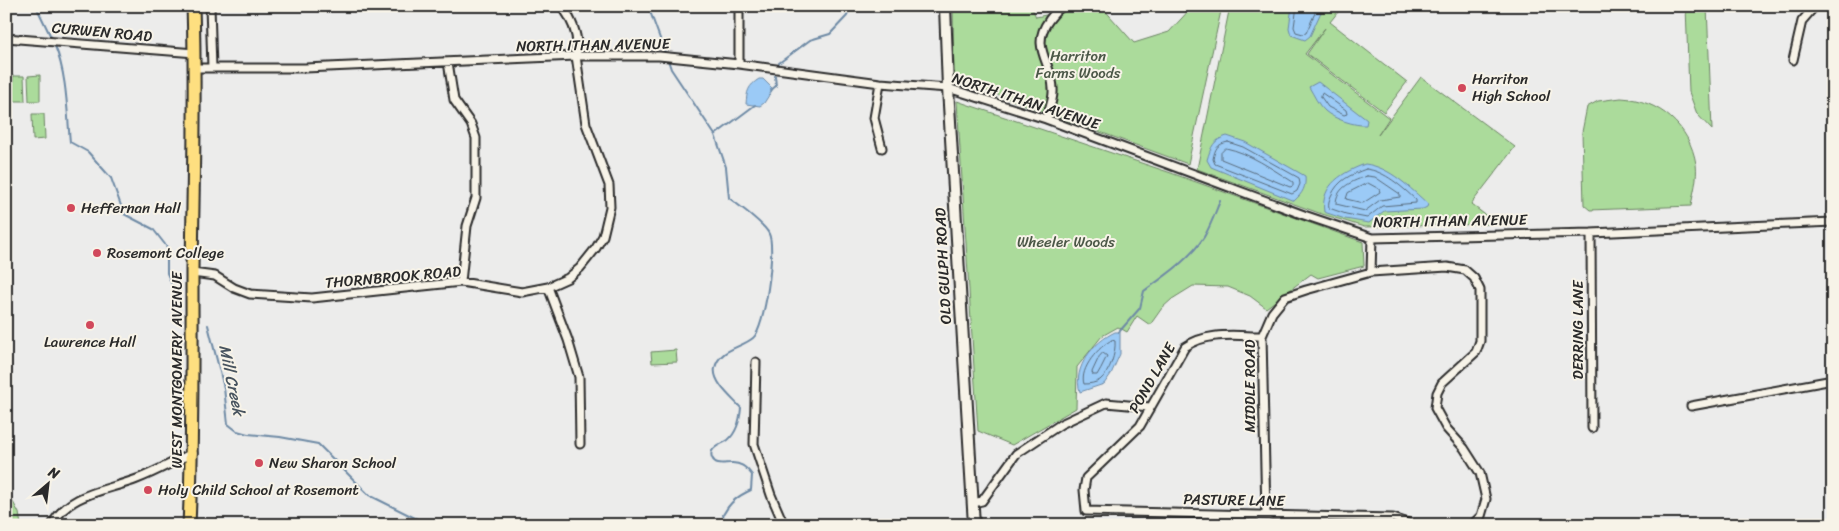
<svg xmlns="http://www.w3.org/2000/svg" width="1839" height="531" viewBox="0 0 1839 531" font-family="Sriracha,sans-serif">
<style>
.green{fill:#abdb9b;stroke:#6b8363}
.water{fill:#9bcaf6;stroke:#6e8aa5}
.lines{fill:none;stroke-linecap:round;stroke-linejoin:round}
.shore{stroke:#586b7c;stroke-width:1}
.stream{stroke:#6e8aa5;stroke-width:2}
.street-casing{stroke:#2b2b2b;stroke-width:11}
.secondary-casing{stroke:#2b2b2b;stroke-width:14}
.primary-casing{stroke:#2b2b2b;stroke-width:15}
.street{stroke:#f7f3e8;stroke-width:7}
.secondary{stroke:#f7f3e8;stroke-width:10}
.primary{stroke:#fedf80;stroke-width:11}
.poi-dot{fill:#d1495b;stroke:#f7f3e8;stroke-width:2}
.labels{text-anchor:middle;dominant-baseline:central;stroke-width:4;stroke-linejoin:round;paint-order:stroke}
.street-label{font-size:15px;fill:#2b2b2b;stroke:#f7f3e8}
.park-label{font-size:15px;fill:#4b5747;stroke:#f7f3e8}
.poi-label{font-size:15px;fill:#2b2b2b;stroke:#f7f3e8;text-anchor:start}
.water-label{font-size:16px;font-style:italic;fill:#47535e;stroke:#f7f3e8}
</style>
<rect width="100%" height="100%" fill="#ececeb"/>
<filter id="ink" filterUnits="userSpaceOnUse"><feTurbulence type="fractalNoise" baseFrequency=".02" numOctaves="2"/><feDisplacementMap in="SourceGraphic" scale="10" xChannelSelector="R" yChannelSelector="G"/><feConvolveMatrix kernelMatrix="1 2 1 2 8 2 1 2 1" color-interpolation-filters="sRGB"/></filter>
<g filter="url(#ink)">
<path class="green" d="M953,6h78l5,11 54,-11h11l33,37 35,-11 24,-26h29l-34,158 -234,-85z
M1230,6l112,1 -12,15 77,60 -23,30 -77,-58 18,-26 -20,26 84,64 -11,17 43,-58 94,70 -44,57 26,20 -133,3 -45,-14 -122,-44z
M1686,6h21l5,124 -15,-16 -8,-22z
M40,75v26h-11l-1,-25z
M13,76h11l1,25h-12z
M1621,98c38,2 69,28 75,66 2,14 -3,29 -5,42l-101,4 -6,-5 -2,-73 5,-25 11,-6z
M957,101l214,72 192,69 1,24 -46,12 -7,-4 -45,34 -16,-12 -22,-9 -35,-1 -21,13 -10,9 -12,17 -13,-9 -10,16 -9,-5 -16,9 -25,31 -1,41 -64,37 -34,-14z
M32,114h12l1,25 -12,1z
M676,350l1,12 -25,1 -1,-11z
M6,502h7l6,11 2,12h-15z"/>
<path class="water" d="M1292,6h26l3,6 -11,24 -5,4 -14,-5 -2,-7z
M759,79h4l10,10 -9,14 -4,3 -14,-2c1,-13 2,-18 13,-25z
M1318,82l49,38 -1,5c-11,1 -32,-6 -41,-14 -7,-6 -11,-16 -16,-24z
M1227,136l18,6 60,34c1,11 -2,17 -11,25l-83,-34 -4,-7c4,-13 6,-20 20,-24z
M1365,164c25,3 45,24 63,40l-1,3 -4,2 -39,2 -15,12 -24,-4 -21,-7c-4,-28 20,-40 41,-48z
M1115,332h5v22l-9,20 -7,10 -24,8c-8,-25 14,-50 35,-60z"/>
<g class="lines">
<path class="shore" d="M1297,6l-3,21 2,5 7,2 3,-1 9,-20 -1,-7
M1322,93l24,17 1,4 -3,1 -16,-8 -7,-10z
M1228,142l15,5 56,31 1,6 -3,7 -5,3 -77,-30 -2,-5c2,-10 4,-15 15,-17z
M1226,148c24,5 46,21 67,34v4l-3,1 -5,-2 -64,-26v-6z
M1366,169c19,2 36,18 50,31v3l-34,3 -15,12 -21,-4 -17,-6c-1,-5 0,-7 2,-12 7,-16 19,-21 35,-27z
M1367,176l8,1 25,17v3l-20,3 -15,11 -29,-7c0,-17 17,-23 31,-28z
M1368,183l11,6 1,3 -17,11 -17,-4 2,-6z
M1112,340l3,1c1,12 -5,31 -15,39 -4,3 -11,4 -16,4 -5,-15 15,-38 28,-44z
M1103,353l4,3 -6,12 -4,7h-4l-1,-3 7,-15z"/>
<path class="stream" d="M36,6l15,31
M648,6l18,49
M55,46c12,29 12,65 15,96l18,10 23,26 13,36 29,15 14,18v26l12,28
M668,60l3,9 44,66 11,32 3,31c9,7 36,26 40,36 7,14 -4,95 -16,104 -12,10 -34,11 -38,30 -3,14 17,30 26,40 -1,12 -4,24 -13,32 -5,4 -13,5 -16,11 -2,5 1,11 6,12 4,1 8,0 12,0 10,-1 16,4 22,12l-1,15c-13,6 -21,12 -28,25l3,10
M779,63l31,-23 20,-6 17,-18 4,-10
M771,90l5,-4 -1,-10
M715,135l40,-30
M208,325l16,63 4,36 9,7 11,3 32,3 38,7 51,51 48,24 7,6
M1119,332l21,-24 4,-17c21,-15 46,-32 60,-54 7,-12 11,-24 16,-36"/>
<g class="street-casing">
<path id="street" d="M210,6l2,62
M6,38l189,15
M1793,60l9,-39 13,-15
M448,62l6,38 17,24 5,14v60l-9,28 -6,56
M739,64v-58
M195,68h110l271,-12h83l80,8 141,19 68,5 98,31 258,96 68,23 219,-5 242,-11
M880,83l-6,35 8,30
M1046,119c3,-9 8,-20 7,-30 0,-25 -24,-42 -4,-69 4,-5 8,-11 14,-14
M1591,233l1,195
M1371,272l1,-34
M192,273l23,3 19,12 16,6 62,4 149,-16 61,10 26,-5 20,-9 12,-10 16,-20 7,-12 7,-29 -1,-22 -23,-61 -10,-68c4,-18 -4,-36 -14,-50
M548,287l20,53 11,37 1,67
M1262,336c-25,0 -55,-5 -77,11l-45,79 -54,52 -2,12 2,21 307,7 21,7
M756,362l-2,82 17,51 13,30
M1691,406l142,-26
M973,503l9,-2 34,-47 45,-30 45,-21 44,4
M1266,514l-4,-178 10,-23 13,-16 21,-7 65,-18 76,-5 18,3 9,8 6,12v51l-4,11 -34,31 -5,10 -2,15 11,20 18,20 16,25 6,26 -5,17 -9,9
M52,525c16,-32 54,-34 85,-46 19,-7 37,-18 56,-26"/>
</g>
<g class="secondary-casing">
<path id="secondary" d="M945,6l3,82 26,437"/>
</g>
<g class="primary-casing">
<path id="primary" d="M189,525c4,-85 3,-169 3,-254 1,-88 4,-176 1,-265"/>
</g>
<use href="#street" class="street"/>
<use href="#secondary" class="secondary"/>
<use href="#primary" class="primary"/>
</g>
</g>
<g class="poi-dot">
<circle cx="1462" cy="88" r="5"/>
<circle cx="71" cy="208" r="5"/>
<circle cx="97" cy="253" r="5"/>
<circle cx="90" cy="325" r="5"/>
<circle cx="259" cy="463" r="5"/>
<circle cx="148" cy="490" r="5"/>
</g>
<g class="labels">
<g class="street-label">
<text transform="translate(102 32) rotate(5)">CURWEN ROAD</text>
<text transform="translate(593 45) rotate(-1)">NORTH ITHAN AVENUE</text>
<text transform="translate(1026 101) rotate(18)">NORTH ITHAN AVENUE</text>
<text transform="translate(1450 221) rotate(-1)">NORTH ITHAN AVENUE</text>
<text transform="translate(943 266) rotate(-93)">OLD GULPH ROAD</text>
<text transform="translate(393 277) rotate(-5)">THORNBROOK ROAD</text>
<text transform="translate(1578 330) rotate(-90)">DERRING LANE</text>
<text transform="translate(177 370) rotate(-90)">WEST MONTGOMERY AVENUE</text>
<text transform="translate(1152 378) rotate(-60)">POND LANE</text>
<text transform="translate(1250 386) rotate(-90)">MIDDLE ROAD</text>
<text transform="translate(1234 500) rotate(1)">PASTURE LANE</text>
</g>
<g class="park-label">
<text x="1078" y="56">Harriton<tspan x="1078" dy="17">Farms Woods</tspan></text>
<text x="1066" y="242">Wheeler Woods</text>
</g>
<g class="poi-label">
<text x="1472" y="79">Harriton<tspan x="1472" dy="17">High School</tspan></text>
<text x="81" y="208">Heffernan Hall</text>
<text x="107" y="253">Rosemont College</text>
<text x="90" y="342" text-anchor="middle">Lawrence Hall</text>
<text x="269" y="463">New Sharon School</text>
<text x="158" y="490">Holy Child School at Rosemont</text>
</g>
<g class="water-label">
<text transform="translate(232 380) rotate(78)">Mill Creek</text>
</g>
</g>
<rect width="1839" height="531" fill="none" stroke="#f7f3e8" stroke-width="25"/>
<rect x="12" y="12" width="1814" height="506" fill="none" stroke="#2b2b2b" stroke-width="2" filter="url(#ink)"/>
<g transform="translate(48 484) rotate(28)" stroke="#f7f3e8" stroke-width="4" paint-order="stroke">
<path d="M0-4L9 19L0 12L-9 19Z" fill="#2b2b2b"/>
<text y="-8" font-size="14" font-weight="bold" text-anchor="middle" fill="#2b2b2b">N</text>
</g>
</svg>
